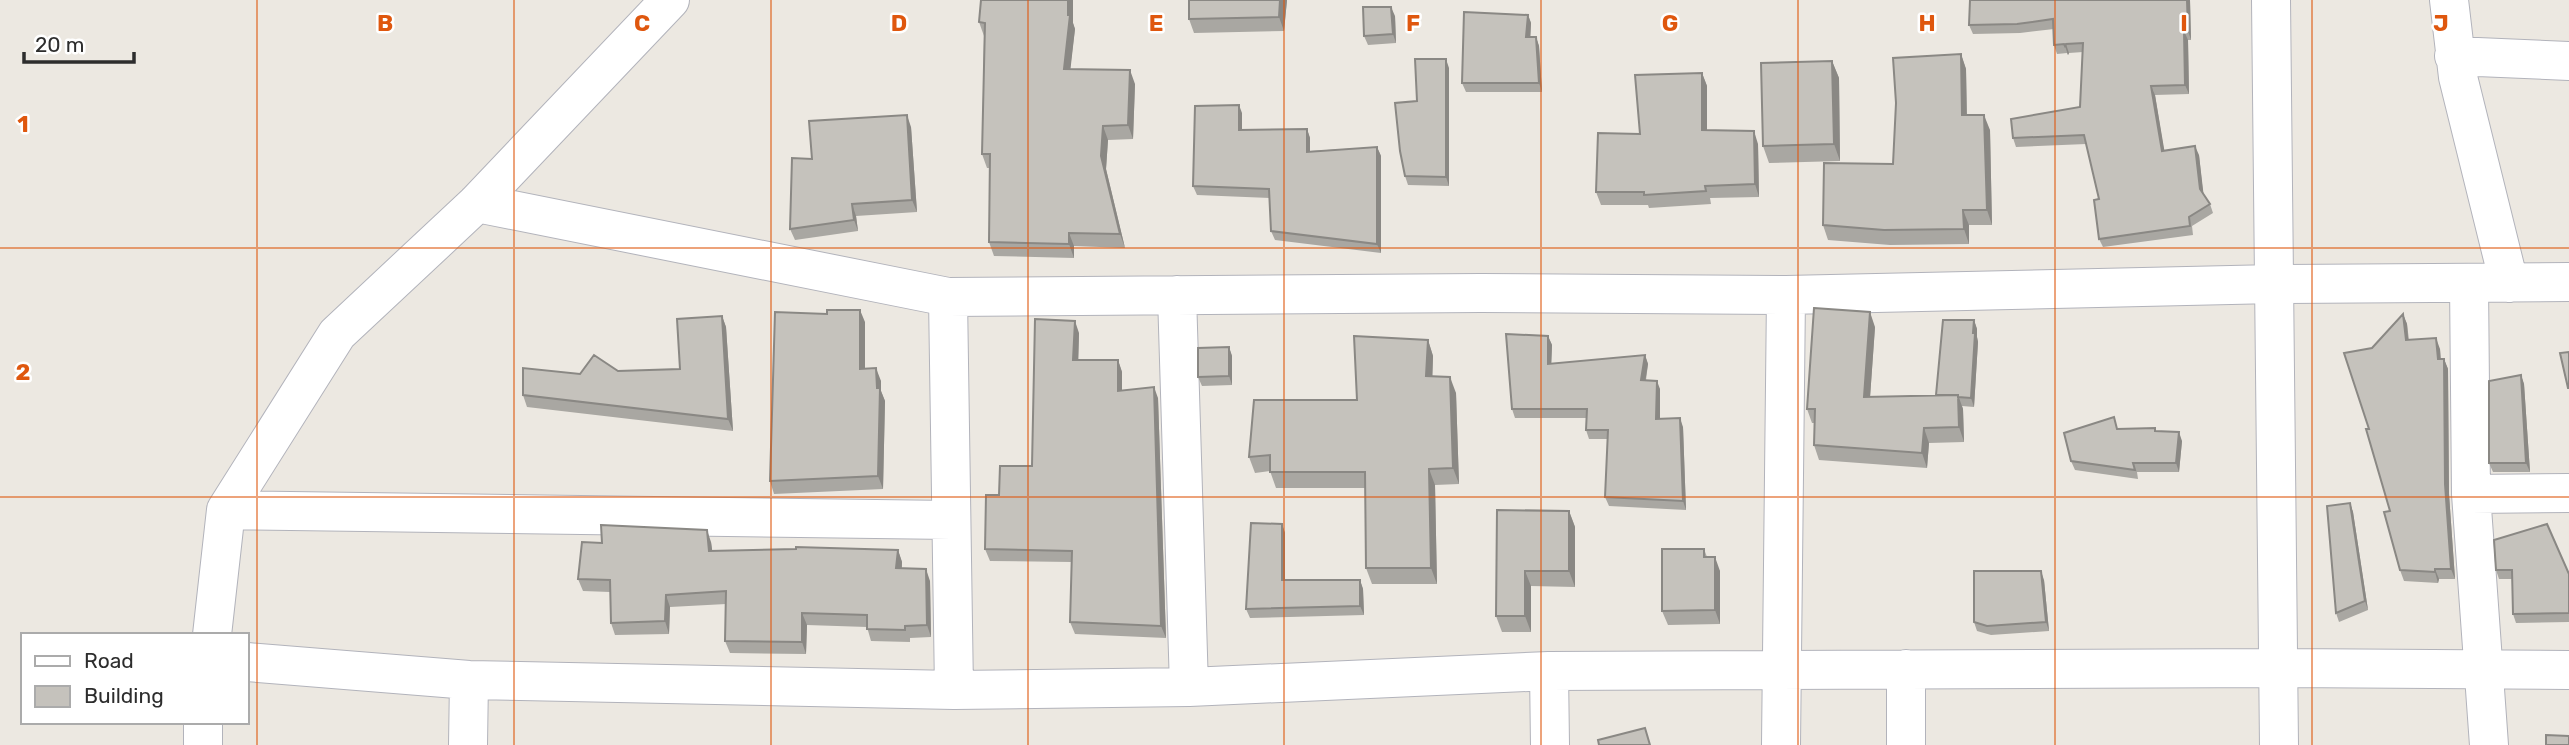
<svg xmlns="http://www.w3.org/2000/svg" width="2569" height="745" viewBox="0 0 2569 745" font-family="Rubik,sans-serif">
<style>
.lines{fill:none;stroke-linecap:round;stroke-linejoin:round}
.minor-casing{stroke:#b2b3bb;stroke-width:40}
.minor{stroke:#fff;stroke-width:38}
.wall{fill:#a9a7a2}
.shaded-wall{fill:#8a8884}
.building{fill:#c5c2bc;stroke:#8a8884;stroke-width:2}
.grid{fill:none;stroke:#df570e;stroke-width:2;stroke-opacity:0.55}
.grid-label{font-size:23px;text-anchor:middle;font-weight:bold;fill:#df570e;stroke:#fff;stroke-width:5;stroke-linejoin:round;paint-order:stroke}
</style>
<rect width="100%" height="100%" fill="#ece8e1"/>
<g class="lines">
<g class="minor-casing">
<path id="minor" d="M2271,0l8,745
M2449,0l9,77 51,206
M2454,56l115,5
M477,203l471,94 533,-4 305,2 489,-11 294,-2
M2469,283l2,211 18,251
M1177,295l12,392
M948,297l6,393
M2471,494l98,-1
M226,510l725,10
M212,635l14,-125 111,-176 140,-131 193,-203
M247,662l222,18 485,10 235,-3 360,-16 730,-3 290,2
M1906,669v76
M1549,671l1,74
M203,745v-23
M468,745l1,-65
M1781,745l5,-450"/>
</g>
<use href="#minor" class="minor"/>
</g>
<path class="wall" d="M1287,0l-3,31 -90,2 -5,-14z
M1970,0h220l1,40h-3l1,54 -34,1 9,56 35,4 4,38 7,11 3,9 -21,13 1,9 -90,12 -4,-8v-40l-13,-55 -70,3 -3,-9 67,-31 3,-55 -14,1 -1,2 -1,-2 -10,1 -3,-9v-16l-34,4 -47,1 -4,-9z
M1528,15l3,8 -1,14h6l3,9 3,46h-76l-4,-9z
M1395,16l1,27 -28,2 -4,-9z
M979,22l94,1 2,6 -5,40 65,15 -2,55 -25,1 -2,29 19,79 -51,-2v12l-80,-2 -5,-14 1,-74h-3l-5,-14 2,-118z
M1961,54l5,15 1,46 23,15 2,95h-23v19l-79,1 -62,-5 -5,-15 70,-61z
M1832,61l7,17 1,83 -71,2 -6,-17z
M1449,68v118l-41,-1 -3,-9 12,-75z
M1702,73l5,13v44l51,14 1,53 -49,1 1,6 -62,4 -1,-3h-47l-5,-13 44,-58z
M1242,113v17l65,-1 3,9v13l67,-4 4,9v97l-106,-13 -4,-9 -1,-33 -73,-3 -4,-9z
M911,127l6,85 -61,4 2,15 -63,9 -5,-11 22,-70z
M2403,314l4,10 2,16 31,9 1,10h3l4,10 1,125 6,85h-16l-1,4 -34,-2 -4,-11 -10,-59 -21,-82z
M722,316l4,11 7,104 -206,-24 -4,-12 57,-21 38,-3 62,-2z
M1974,320l3,9v8l1,5 -4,65 -12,-1 1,3 1,33 -35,1 -2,25 -108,-8 -5,-15v-22h-2l-5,-14 68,-82 -5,70 66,-2z
M865,322v46l16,13v10l4,10 -2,88 -109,5 -4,-13z
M1079,333l-1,27h40l4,12v19l36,7 8,240 -91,-4 -5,-12 2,-60 -82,-1 -5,-12 14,-54 33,-29z
M1548,336l4,9 -1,19 94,-9 3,9 -2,16 14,9v30l23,8 3,83 -77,-4 -4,-9 3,-58h-19l-3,-9v-12h-71l-3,-9z
M1428,340l5,16 -1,21 24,16 3,91 -24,1 2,99h-65l-6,-16v-80h-90l-6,-17 -15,2 -6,-16 108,-57z
M1229,347l3,9v29l-30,1 -4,-9z
M2521,375l3,9 6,88h-37l-4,-9z
M2118,429l38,2 26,10 -3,31h-42l1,7 -63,-9 -4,-9z
M2350,503l3,9 15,98 -29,12 -3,-9z
M1497,510l72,1 6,16v60l-44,-1v46h-29l-6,-16z
M1282,524l3,9v47h75l3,9 1,26 -114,3 -4,-9z
M2494,540l75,34v48l-53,1 -3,-9 -1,-35h-13l-3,-9z
M711,542l1,8h186l4,12v6l28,13 1,56 -21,1v4l-39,-1 -4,-14 -60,-2 -1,29 -76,-1 -5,-12 1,-37 -56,3 -1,27 -54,1 -4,-12 -1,-31 -27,-1 -5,-12 24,-36z
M1704,549l3,8 13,14v53l-52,1 -6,-14z
M2044,580l5,51 -58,4 -14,-4 -3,-9z"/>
<path class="shaded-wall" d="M1068,0h5v23l2,6 -6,53 -5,-13z
M1280,0h7l-3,31 -5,-14z
M2187,0h3l1,40 -3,-9z
M1391,7l4,9 1,27 -3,-9z
M1528,15l3,8 -1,23 -4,-9z
M2184,31l4,9 1,54 -4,-9z
M1536,37l3,9 3,46 -3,-9z
M2066,44l3,9 -1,2 -3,-9z
M1961,54l5,15 1,61 -5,-15z
M1446,59l3,9v118l-3,-9z
M1832,61l7,17 1,83 -6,-17z
M1130,70l5,14 -2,55 -5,-14z
M1702,73l5,13v57l-5,-13z
M2151,86l4,9 11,65 -4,-9z
M1239,105l3,8v26l-3,-9z
M907,115l4,12 6,85 -5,-12z
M1984,115l6,15 2,95 -5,-15z
M1103,126l5,14 -2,29 19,79 -5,-14 -19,-78z
M1307,129l3,9v23l-3,-9z
M1754,131l4,13 1,53 -4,-13z
M2195,146l4,9 5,43 -4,-9z
M1377,147l4,9v97l-4,-9z
M852,204l4,12 2,15 -4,-11z
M1963,210l6,15v19l-5,-15z
M1069,233l5,13v12l-5,-14z
M860,310l5,12v59l-5,-12z
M1870,312l5,15 -6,85 -5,-15z
M2403,314l4,10 2,26 -3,-10z
M722,316l4,11 7,104 -5,-12z
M1974,320l3,9v8l1,5 -4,65 -3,-9z
M1075,321l4,12 -1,39 -5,-12z
M1548,336l4,9 -1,28 -3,-9z
M2436,338l4,11 1,21 -3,-11z
M1428,340l5,16 -1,36 -6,-16z
M1229,347l3,9v29l-3,-9z
M1645,355l3,9 -4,25 -3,-9z
M2444,359l4,10 1,125 6,85 -4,-10 -6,-85z
M1118,360l4,12v31l-4,-12z
M876,368l5,13v10l4,10 -2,88 -5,-13z
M2521,375l3,9 6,88 -4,-9z
M1450,377l6,16 3,91 -6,-16z
M1657,381l3,8v39l-4,-9z
M1154,387l4,11 8,240 -5,-12z
M1958,395l5,14 1,33 -5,-15z
M1680,418l3,9 3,83 -3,-9z
M1924,428l5,15 -2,25 -5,-15z
M2179,432l3,9 -3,31 -3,-9z
M1429,469l6,16 2,99 -6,-16z
M2350,503l3,9 15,98 -3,-9z
M1569,511l6,16v60l-6,-16z
M1282,524l3,9v56l-3,-9z
M707,530l4,12 3,21 -5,-12z
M898,550l4,12 -1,18 -5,-12z
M1715,557l5,14v53l-5,-14z
M926,569l4,12 1,56 -4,-12z
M2435,569l4,10 -1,4 -3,-11z
M1525,571l6,15v46l-6,-16z
M2041,571l3,9 5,51 -3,-9z
M1360,580l3,9 1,26 -4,-9z
M666,595l4,12 -1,27 -4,-13z
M802,613l5,12 -1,29 -4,-12z"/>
<path class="building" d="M981,0h87v15h2l-6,54 66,1 -2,55 -25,1 -2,30 19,78 -51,-1v11l-80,-2 1,-88h-8l3,-131 -6,-1z
M1189,0h91l-1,17 -90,2z
M1970,0h217l1,31h-4l1,54 -34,1 11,65 33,-5 5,43 10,15 -21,13 1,9 -91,13 -5,-39 5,-1 -15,-64 -71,3 -2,-19 69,-12 3,-64 -17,1 -1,2 -1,-2 -10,1 -1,-26 -36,5 -48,1z
M1363,7h28l2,27 -29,2z
M1464,12l64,3 -2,22h10l3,46h-77z
M1961,54l1,61h22l3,95h-24l1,19 -80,1 -61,-5 1,-62 69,1 3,-61 -3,-45z
M1415,59h31v118l-41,-1 -5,-25 -5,-48 22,-2z
M1832,61l2,83 -71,2 -2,-83z
M1702,73v57l52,1 1,53 -50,2 1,5 -62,4v-3h-48l2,-59 42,1 -5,-59z
M1239,105v25l68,-1v23l70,-5v97l-106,-13 -2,-42 -76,-3 2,-80z
M907,115l5,85 -60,4 2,16 -64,9 2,-71 20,1 -3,-38z
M1814,308l56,4 -6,85 94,-2 1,32 -35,1 -2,25 -108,-8 1,-36h-8z
M827,310h33v59l16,-1 1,20h3l-2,88 -108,5 5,-169 52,2z
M2403,314l3,26 30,-2 2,21h6l1,125 6,85h-16v3l-35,-2 -16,-58 6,-1 -24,-82h3l-25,-76 28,-5z
M722,316l6,103 -205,-24v-27l57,6 14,-19 24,16 62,-2 -3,-50z
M1035,319l40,2 -2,39h45v31l36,-4 7,239 -91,-4 2,-71 -87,-2 1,-54h13l1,-29h32z
M1943,320h31l-1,13h2l-4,65 -13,-1v-2h-22z
M1506,334l42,2v28l97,-9 -4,25 16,1 -1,38 24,-1 3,83 -78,-4 3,-67h-22l1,-21h-75z
M1354,336l74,4 -2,36 24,1 3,91 -24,1 2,99h-65l-1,-96h-95v-17l-21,2 5,-57h103z
M1229,347v29l-31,1v-29z
M2569,352v36h-1l-8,-35z
M2521,375l5,88h-37v-82z
M2114,417l3,12 38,-1v3l24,1 -3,31h-43l2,7 -64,-9 -7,-28z
M2350,503l15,98 -29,12 -9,-107z
M1497,510l72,1v60h-44v45h-29z
M1251,523l31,1v56h78v26l-114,3z
M2547,524l22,50v39l-56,1 -1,-44h-16l-2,-30z
M601,525l106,5 2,21 87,-2v-2l102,3 -2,18 30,1 1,56 -22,1v4l-38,-1v-14l-65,-2v29l-77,-1 1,-50 -60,4 -1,26 -54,2 -1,-43 -32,-1 4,-37 20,1z
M1662,549h42v8h11v53l-53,1z
M1974,571h67l5,51 -59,4 -13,-4z
M1645,728l5,17h-51l-1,-5z
M2546,735l23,1v9h-23z"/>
<path class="grid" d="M257,0v745M514,0v745M771,0v745M1028,0v745M1284,0v745M1541,0v745M1798,0v745M2055,0v745M2312,0v745M0,248h2569M0,497h2569"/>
<g class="grid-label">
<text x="385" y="31">B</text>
<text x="642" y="31">C</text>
<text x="899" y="31">D</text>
<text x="1156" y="31">E</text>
<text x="1413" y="31">F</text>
<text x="1670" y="31">G</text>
<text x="1927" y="31">H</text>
<text x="2184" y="31">I</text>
<text x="2441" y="31">J</text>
<text x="23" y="132">1</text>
<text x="23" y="380">2</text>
</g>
<rect x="21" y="633" width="228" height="91" fill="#ffffff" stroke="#ababab" stroke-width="2"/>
<rect x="35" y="656" width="35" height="10" fill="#ffffff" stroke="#ababab" stroke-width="2"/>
<text x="84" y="668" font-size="21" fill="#2d2d2d">Road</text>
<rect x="35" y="686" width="35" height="21" fill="#c5c2bc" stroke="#ababab" stroke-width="2"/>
<text x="84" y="703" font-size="21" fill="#2d2d2d">Building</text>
<path d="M24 52v10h110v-10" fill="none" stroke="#2d2d2d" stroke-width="3.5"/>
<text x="35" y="52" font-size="21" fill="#2d2d2d" stroke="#ffffff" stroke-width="5" paint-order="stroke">20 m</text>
</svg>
